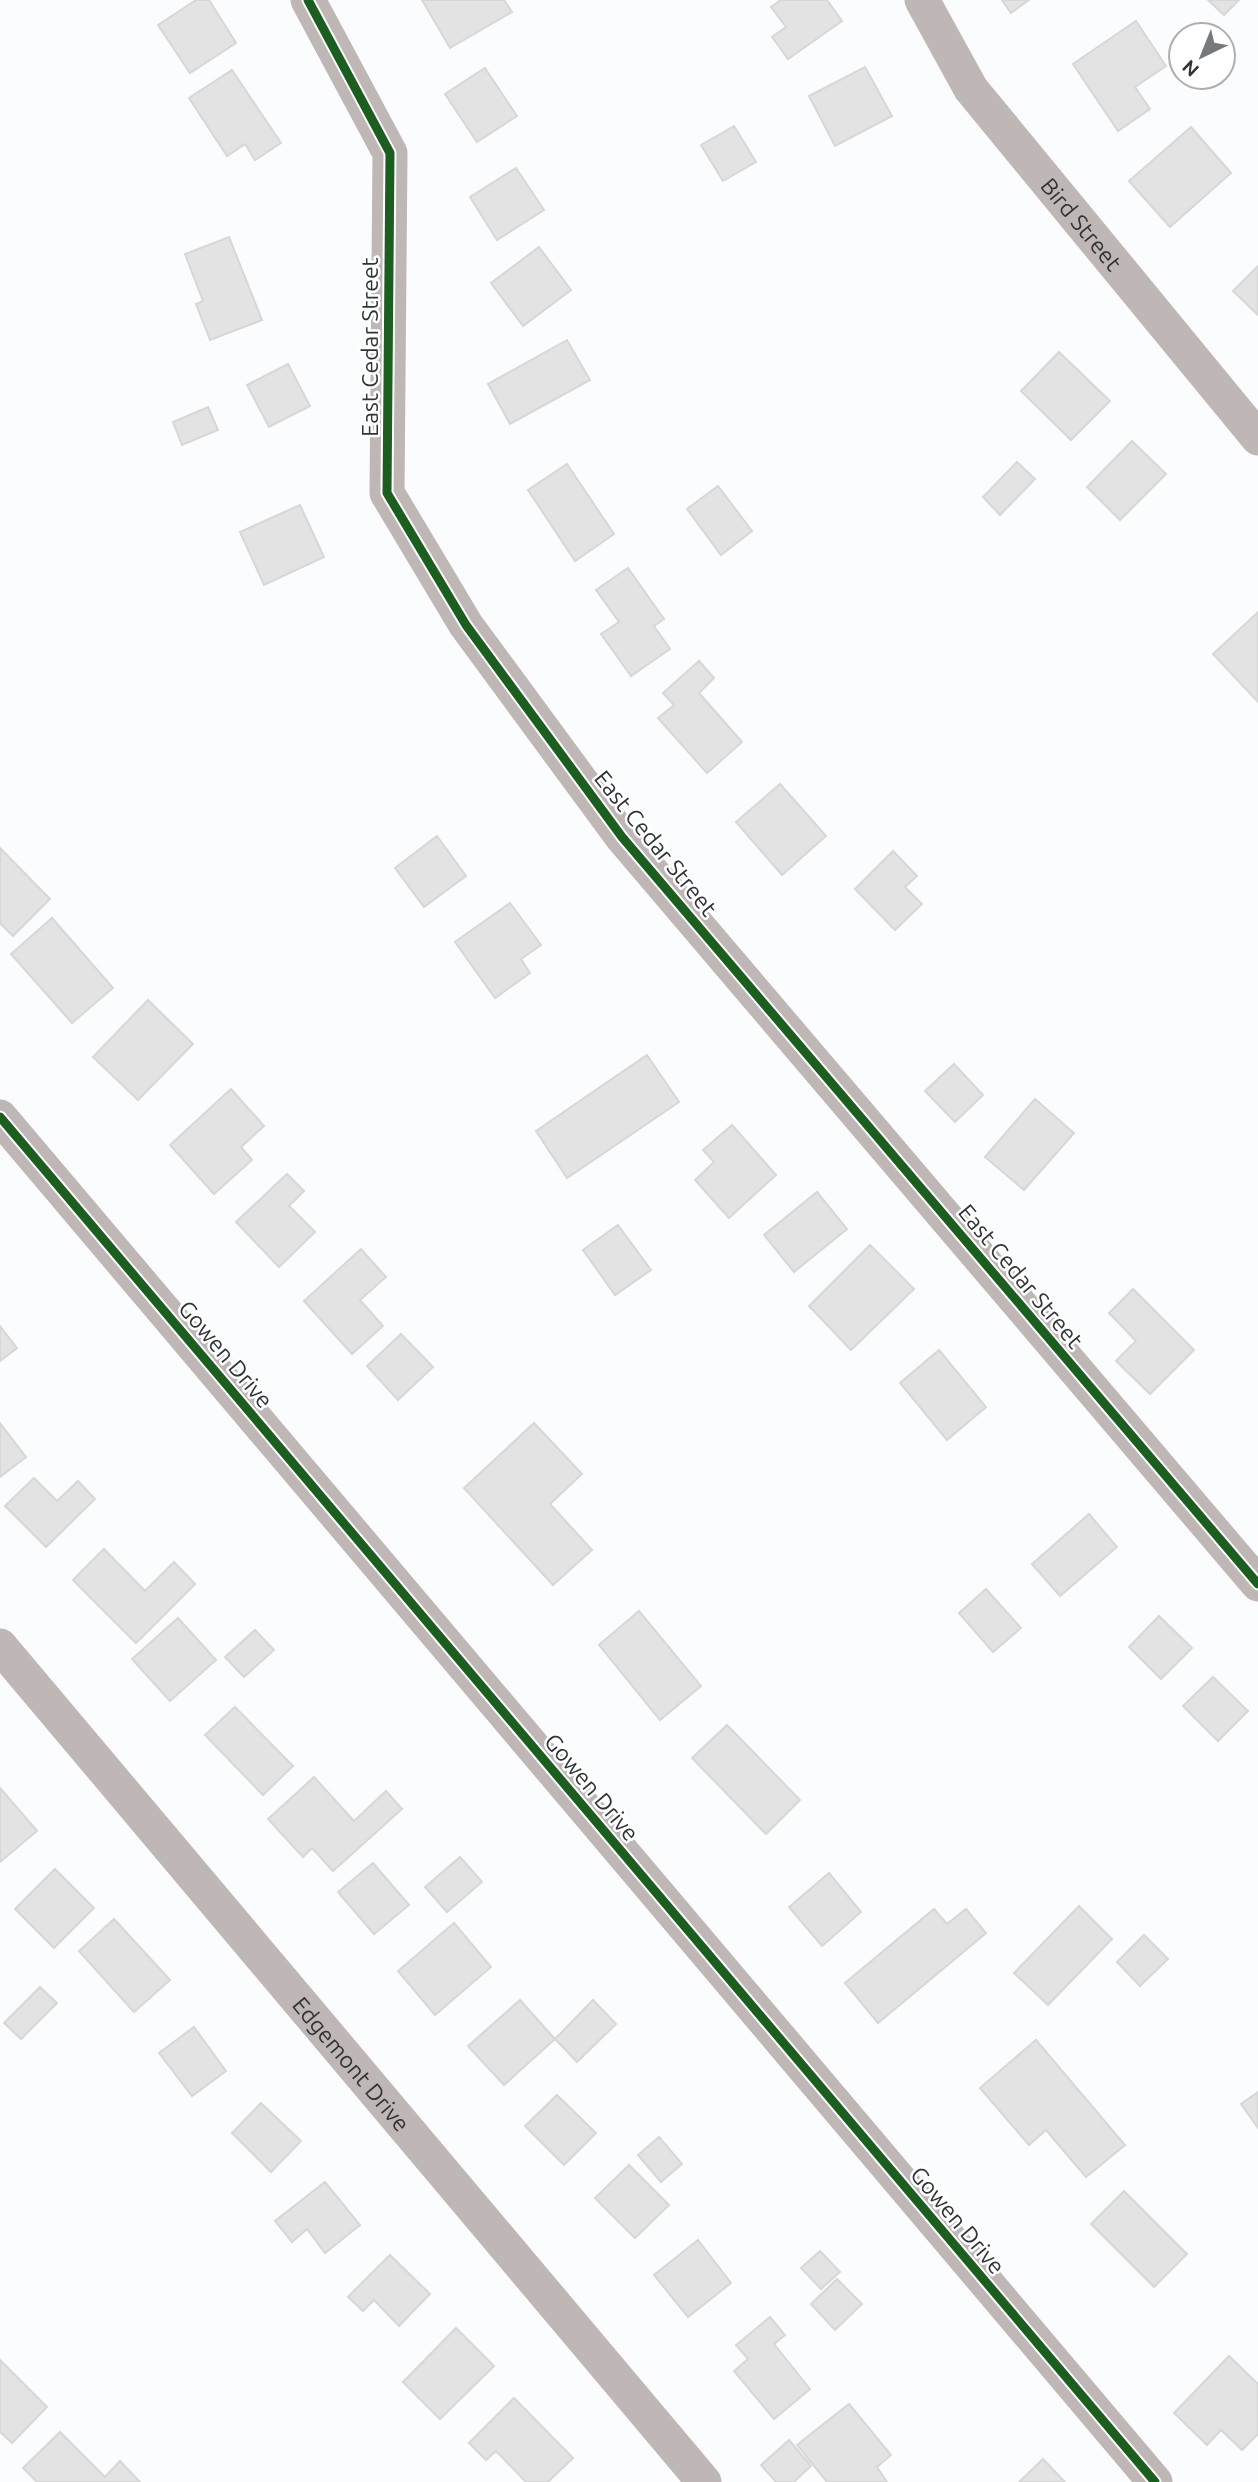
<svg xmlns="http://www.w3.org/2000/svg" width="1258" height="2482" viewBox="0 0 1258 2482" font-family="Ubuntu,sans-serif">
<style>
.building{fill:#e3e3e3;stroke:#d8d7d7;stroke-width:2}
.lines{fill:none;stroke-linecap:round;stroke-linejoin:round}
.street{stroke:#bfb7b5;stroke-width:35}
.cycleway-casing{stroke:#fff;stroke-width:13}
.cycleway{stroke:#1b5e20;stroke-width:9}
.labels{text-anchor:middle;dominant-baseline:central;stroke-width:5;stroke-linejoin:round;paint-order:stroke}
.street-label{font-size:23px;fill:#313436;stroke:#fff}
</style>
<rect width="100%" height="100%" fill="#fafcfe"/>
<path class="building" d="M196,0h13l27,43 -46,30 -32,-48z
M422,0h82l8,12 -62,36z
M781,0h46l15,21 -54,38 -16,-22 14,-10 -15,-20z
M1002,0h27l-18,13z
M1208,0h31l-15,15z
M1136,21l30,45 -31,21 15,22 -32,22 -45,-67z
M865,67l27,49 -57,30 -26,-50z
M485,68l32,48 -40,26 -32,-48z
M232,70l49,73 -26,17 -10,-16 -18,12 -38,-58z
M734,126l22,36 -33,19 -22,-36z
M1191,127l40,46 -61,54 -41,-46z
M516,168l28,42 -47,30 -27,-43z
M229,237l33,83 -52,20 -14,-36 7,-3 -18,-47z
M539,247l32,43 -48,36 -32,-43z
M1258,266v49l-25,-24z
M567,340l23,40 -80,44 -22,-40z
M1059,352l51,49 -39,39 -50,-49z
M288,364l22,42 -41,21 -22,-42z
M208,407l10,23 -36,15 -9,-23z
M1132,441l34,33 -46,46 -33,-33z
M1017,462l18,17 -35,36 -17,-18z
M567,464l47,70 -39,27 -47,-71z
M718,486l34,45 -31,24 -34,-46z
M300,505l24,52 -60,28 -24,-53z
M628,568l36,51 -10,7 16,23 -39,27 -30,-42 18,-12 -23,-32z
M1258,612v90l-45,-48z
M699,661l15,17 -15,15 43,49 -35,31 -49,-55 16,-13 -11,-12z
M780,784l46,52 -44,39 -46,-53z
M437,836l29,40 -42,31 -29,-39z
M0,848l50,51 -37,37 -13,-13z
M893,851l24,25 -12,11 17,17 -27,26 -40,-41z
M510,903l31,42 -20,14 9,14 -35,25 -40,-56z
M52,918l61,70 -41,35 -61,-69z
M148,1000l45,44 -55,56 -45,-43z
M647,1055l32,47 -112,76 -31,-47z
M954,1064l29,31 -28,27 -30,-31z
M231,1089l33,37 -23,21 11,13 -38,34 -44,-49z
M1035,1099l39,34 -50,57 -39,-33z
M732,1125l44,50 -47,43 -34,-38 19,-18 -11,-12z
M287,1174l17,17 -15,15 26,26 -36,35 -43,-45z
M817,1192l30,37 -53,43 -30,-37z
M618,1225l33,45 -36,25 -32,-45z
M870,1245l44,44 -63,61 -42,-44z
M361,1249l25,28 -26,23 23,26 -31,28 -48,-53z
M1133,1289l61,61 -44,44 -34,-33 20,-20 -27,-28z
M0,1326l17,22 -17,13z
M401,1334l32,33 -35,33 -31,-34z
M939,1350l47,57 -39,33 -47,-57z
M0,1423l26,34 -26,20z
M534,1423l48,51 -32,30 42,46 -39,35 -89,-97z
M34,1478l23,23 21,-20 17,18 -49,48 -41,-41z
M1089,1514l28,33 -57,49 -28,-32z
M104,1549l41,42 29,-29 21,22 -59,59 -63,-63z
M986,1589l35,39 -28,24 -34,-39z
M639,1611l62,75 -41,34 -61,-75z
M1159,1616l33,32 -31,31 -32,-32z
M178,1618l38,42 -46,41 -38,-42z
M255,1630l19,20 -30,27 -19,-20z
M1213,1677l35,34 -30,30 -35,-35z
M235,1707l58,59 -30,29 -58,-60z
M727,1725l73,75 -34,34 -74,-76z
M314,1777l40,44 32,-30 16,18 -69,62 -21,-23 -9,9 -35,-38z
M0,1788l37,43 -37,31z
M460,1857l22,25 -35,30 -22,-25z
M373,1863l36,42 -35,29 -36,-42z
M55,1869l39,39 -40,40 -39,-39z
M829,1873l32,39 -39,34 -33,-39z
M1079,1906l33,33 -64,66 -34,-32z
M934,1909l13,15 19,-15 20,24 -108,90 -33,-40z
M114,1919l56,61 -36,32 -55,-61z
M454,1923l37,44 -56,48 -37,-44z
M1144,1935l24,24 -28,27 -23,-24z
M40,1987l17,16 -36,36 -17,-16z
M520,2000l35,39 -51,46 -36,-39z
M593,2000l23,24 -39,38 -22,-23z
M194,2027l32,44 -34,25 -33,-43z
M1036,2040l89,105 -39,32 -40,-47 -17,15 -49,-57z
M1258,2092v36l-17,-24z
M557,2095l39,38 -32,32 -39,-39z
M261,2103l40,38 -30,31 -39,-39z
M659,2137l23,27 -21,18 -23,-27z
M629,2165l40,40 -34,33 -40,-40z
M325,2182l35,43 -35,28 -18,-24 -15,13 -17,-21z
M1124,2191l63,63 -33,33 -63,-63z
M698,2240l33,43 -43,34 -34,-42z
M820,2251l20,21 -19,17 -20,-21z
M390,2255l40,39 -31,32 -25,-26 -11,11 -15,-14z
M837,2279l25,25 -27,26 -24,-26z
M770,2317l15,18 -11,9 36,45 -36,30 -40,-48 14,-12 -12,-14z
M456,2328l38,38 -54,53 -37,-37z
M1229,2356l29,28v50l-16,16 -21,-20 -14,15 -33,-32z
M0,2360l47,47 -35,36 -12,-11z
M514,2398l59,60 -25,24h-22l-30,-31 -10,9 -17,-17z
M849,2404l42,51 -14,12 10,15h-60l-30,-37z
M60,2432l45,45 15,-16 20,21h-103l-14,-14z
M789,2440l22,26 -17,16h-18l-15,-17z
M1043,2459l22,23h-46z"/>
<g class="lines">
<g class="street">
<path d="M308,0l82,153 -3,340 79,132 156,212 636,747"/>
<path id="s1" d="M922,0l49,89 287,349"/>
<path d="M0,1117l1155,1365"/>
<path id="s2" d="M0,1646l704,836"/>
</g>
<g class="cycleway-casing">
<path id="cycleway" d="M308,0l82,153 -3,340 79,132 156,212 636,747
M0,1117l1155,1365"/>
</g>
<use href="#cycleway" class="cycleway"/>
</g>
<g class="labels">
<g class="street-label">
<text stroke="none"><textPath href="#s1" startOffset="276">Bird Street</textPath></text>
<text transform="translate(369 347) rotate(-90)">East Cedar Street</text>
<text transform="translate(656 843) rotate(51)">East Cedar Street</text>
<text transform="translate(1021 1276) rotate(50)">East Cedar Street</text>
<text transform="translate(226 1354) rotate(50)">Gowen Drive</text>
<text transform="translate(592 1787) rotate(50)">Gowen Drive</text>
<text stroke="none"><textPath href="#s2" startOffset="546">Edgemont Drive</textPath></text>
<text transform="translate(958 2220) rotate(50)">Gowen Drive</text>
</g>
</g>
<g transform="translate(1202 56) rotate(223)"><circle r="33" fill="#ffffff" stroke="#adaeaf" stroke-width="2"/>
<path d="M0-5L12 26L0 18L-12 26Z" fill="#777a7c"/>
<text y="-10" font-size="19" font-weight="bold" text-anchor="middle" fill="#313436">N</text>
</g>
</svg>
